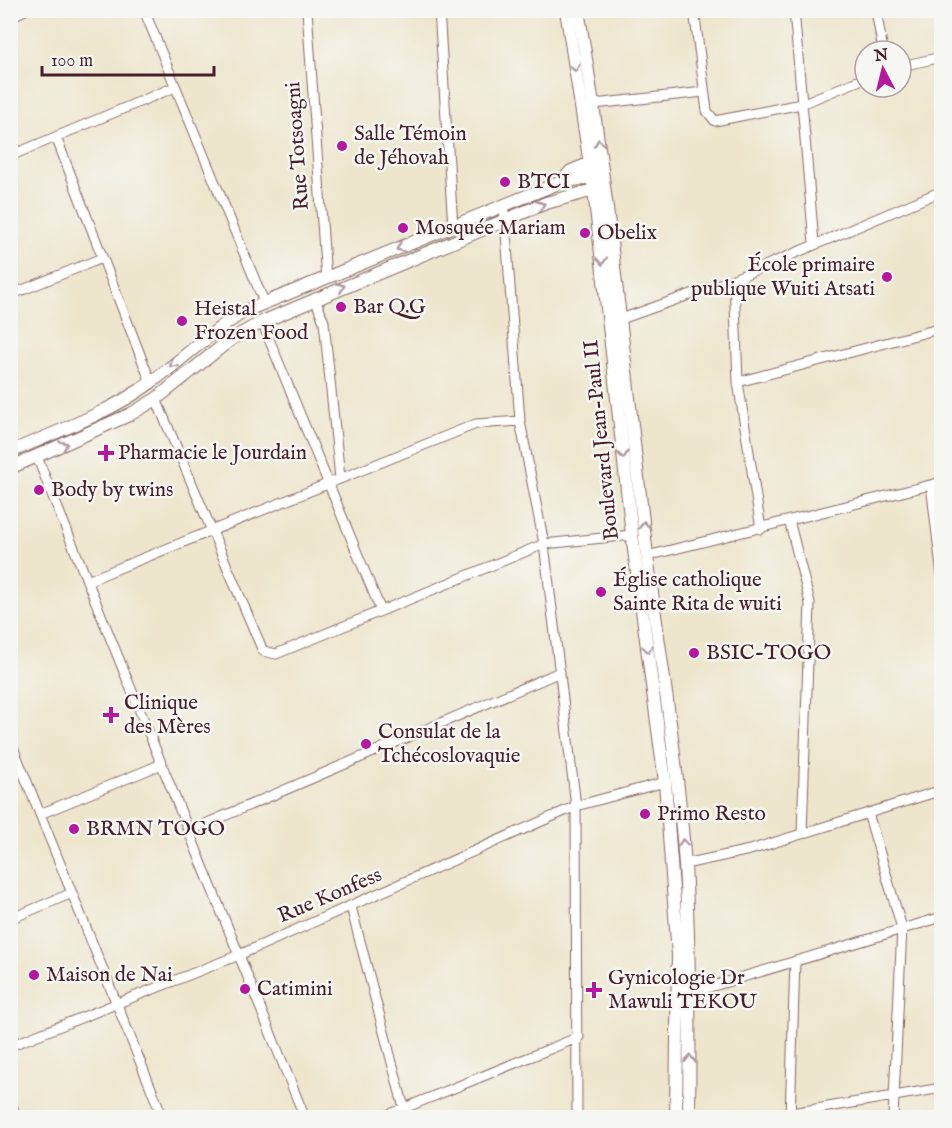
<svg xmlns="http://www.w3.org/2000/svg" width="952" height="1128" viewBox="0 0 952 1128" font-family="'IM FELL English',serif">
<style>
.lines{fill:none;stroke-linecap:round;stroke-linejoin:round}
.street-casing{stroke:#836563;stroke-width:11}
.secondary-casing{stroke:#836563;stroke-width:14}
.street{stroke:#fff;stroke-width:9}
.secondary{stroke:#fff;stroke-width:12}
.oneway{stroke:#ae9aa0}
.poi-dot{fill:#b5179e;stroke:#f6f6f2;stroke-width:2}
.labels{text-anchor:middle;dominant-baseline:central;stroke-width:5;stroke-linejoin:round;paint-order:stroke}
.poi-label{font-size:21px;fill:#4a1f2b;stroke:#f6f6f2;text-anchor:start}
.street-label{font-size:21px;fill:#4a1f2b;stroke:#f6f6f2}
</style>
<rect width="100%" height="100%" fill="#f6f6f2"/>
<filter id="ink" filterUnits="userSpaceOnUse"><feTurbulence type="fractalNoise" baseFrequency=".0167" numOctaves="2"/><feDisplacementMap in="SourceGraphic" scale="12" xChannelSelector="R" yChannelSelector="G"/><feConvolveMatrix kernelMatrix="1 2 1 2 8 2 1 2 1" color-interpolation-filters="sRGB"/></filter>
<filter id="wash" filterUnits="userSpaceOnUse"><feTurbulence type="fractalNoise" baseFrequency=".008" numOctaves="4" result="noise"/><feDisplacementMap in="SourceGraphic" scale="24" xChannelSelector="R" yChannelSelector="G"/><feGaussianBlur stdDeviation="1.35" result="paint"/><feColorMatrix in="noise" values="0 0 0 0 0 0 0 0 0 0 0 0 0 0 0 0 0 1.4 0 .05"/><feComposite in="paint" operator="in"/></filter>
<g filter="url(#wash)">
<rect width="100%" height="100%" fill="#ede6cc"/>
</g>
<g filter="url(#ink)">
<g class="lines">
<g class="street-casing">
<path id="street" d="M144,10l120,292
M307,10l19,269
M439,10l14,217
M694,10l13,101 8,10 86,-17 64,-26
M794,10l20,233
M876,10l7,41
M10,17l15,-7
M901,66l41,-9
M594,104l110,-12
M56,137l95,246
M10,156l165,-69
M504,206l16,215 24,123 32,262 1,312
M734,279l4,103 23,147
M10,295l92,-37
M315,298l9,24 16,156
M621,319l113,-40 208,-88
M262,322l119,289
M738,382l204,-54
M156,399l107,252 13,3 268,-110 88,-9
M37,457l268,661
M931,485l11,91
M789,520l21,83 -8,230
M647,556l295,-74
M87,581l389,-157 44,-3
M10,740l153,378
M868,813l34,115 -9,190
M40,814l122,-50
M189,831l371,-159
M685,864l65,-14 192,-60
M351,907l53,201
M10,919l62,-26
M690,993l252,-76
M10,1046l229,-91 337,-149 89,-24
M10,1101l7,17
M380,1118l199,-81
M762,1118l180,-30
M790,1118l5,-157"/>
</g>
<g class="secondary-casing">
<path id="secondary" d="M566,10l28,180 38,345 33,247 13,173 -2,163
M578,10c31,181 47,363 69,545 13,103 31,206 38,311 5,84 5,167 4,252
M561,182l10,-11 20,-8
M10,452c48,-21 99,-39 140,-69 33,-24 60,-51 95,-72l316,-129 31,-5 6,-5
M10,468l121,-54 25,-15 74,-59 32,-18 284,-119 48,-13 6,-5"/>
</g>
<use href="#street" class="street"/>
<use href="#secondary" class="secondary"/>
</g>
<defs><path id="oneway-chevron" d="M-2-3.5L2.5 0L-2 3.5" fill="none" stroke-width="1.6" stroke-linecap="round" stroke-linejoin="round" transform="scale(1.5)"/></defs>
<g class="oneway">
<use href="#oneway-chevron" transform="translate(575 68) rotate(81)"/>
<use href="#oneway-chevron" transform="translate(599 143) rotate(-97)"/>
<use href="#oneway-chevron" transform="translate(541 205) rotate(-22)"/>
<use href="#oneway-chevron" transform="translate(400 248) rotate(157)"/>
<use href="#oneway-chevron" transform="translate(602 261) rotate(84)"/>
<use href="#oneway-chevron" transform="translate(341 287) rotate(-22)"/>
<use href="#oneway-chevron" transform="translate(173 364) rotate(140)"/>
<use href="#oneway-chevron" transform="translate(64 445) rotate(-23)"/>
<use href="#oneway-chevron" transform="translate(623 455) rotate(84)"/>
<use href="#oneway-chevron" transform="translate(644 525) rotate(-96)"/>
<use href="#oneway-chevron" transform="translate(648 649) rotate(82)"/>
<use href="#oneway-chevron" transform="translate(683 843) rotate(-95)"/>
<use href="#oneway-chevron" transform="translate(690 1059) rotate(-89)"/>
</g>
</g>
<g class="poi-dot">
<circle cx="342" cy="146" r="6"/>
<circle cx="505" cy="182" r="6"/>
<circle cx="403" cy="228" r="6"/>
<circle cx="585" cy="233" r="6"/>
<circle cx="887" cy="277" r="6"/>
<circle cx="341" cy="307" r="6"/>
<circle cx="182" cy="321" r="6"/>
<path d="M103 444h6v6h6v6h-6v6h-6v-6h-6v-6h6z"/>
<circle cx="39" cy="490" r="6"/>
<circle cx="601" cy="592" r="6"/>
<circle cx="694" cy="653" r="6"/>
<path d="M108 706h6v6h6v6h-6v6h-6v-6h-6v-6h6z"/>
<circle cx="366" cy="744" r="6"/>
<circle cx="645" cy="814" r="6"/>
<circle cx="74" cy="829" r="6"/>
<circle cx="34" cy="975" r="6"/>
<circle cx="245" cy="989" r="6"/>
<path d="M591 981h6v6h6v6h-6v6h-6v-6h-6v-6h6z"/>
</g>
<g class="labels">
<g class="poi-label">
<text x="354" y="134">Salle Témoin<tspan x="354" dy="24">de Jéhovah</tspan></text>
<text x="517" y="182">BTCI</text>
<text x="415" y="228">Mosquée Mariam</text>
<text x="597" y="233">Obelix</text>
<text x="875" y="265" text-anchor="end">École primaire<tspan x="875" dy="24">publique Wuiti Atsati</tspan></text>
<text x="353" y="307">Bar Q.G</text>
<text x="194" y="309">Heistal<tspan x="194" dy="24">Frozen Food</tspan></text>
<text x="118" y="453">Pharmacie le Jourdain</text>
<text x="51" y="490">Body by twins</text>
<text x="613" y="580">Église catholique<tspan x="613" dy="24">Sainte Rita de wuiti</tspan></text>
<text x="706" y="653">BSIC-TOGO</text>
<text x="124" y="703">Clinique<tspan x="124" dy="24">des Mères</tspan></text>
<text x="378" y="732">Consulat de la<tspan x="378" dy="24">Tchécoslovaquie</tspan></text>
<text x="657" y="814">Primo Resto</text>
<text x="86" y="829">BRMN TOGO</text>
<text x="46" y="975">Maison de Nai</text>
<text x="608" y="978">Gynicologie Dr<tspan x="608" dy="24">Mawuli TEKOU</tspan></text>
<text x="257" y="989">Catimini</text>
</g>
<g class="street-label">
<text transform="translate(298 146) rotate(-94)">Rue Totsoagni</text>
<text transform="translate(602 440) rotate(-96)">Boulevard Jean-Paul II</text>
<text transform="translate(330 896) rotate(-23)">Rue Konfess</text>
</g>
</g>
<rect width="952" height="1128" fill="none" stroke="#f6f6f2" stroke-width="36"/>
<g transform="translate(883 69) rotate(353)"><circle r="28" fill="#f6f6f2" stroke="#b1a0a2" stroke-width="1.5"/>
<path d="M0-4.5L10 22L0 15L-10 22Z" fill="#b5179e"/>
<text y="-9" font-size="16" font-weight="bold" text-anchor="middle" fill="#4a1f2b">N</text>
</g>
<path d="M42 66v9h172v-9" fill="none" stroke="#4a1f2b" stroke-width="3"/>
<text x="51" y="66" font-size="18" fill="#4a1f2b" stroke="#f6f6f2" stroke-width="4.5" paint-order="stroke">100 m</text>
</svg>
